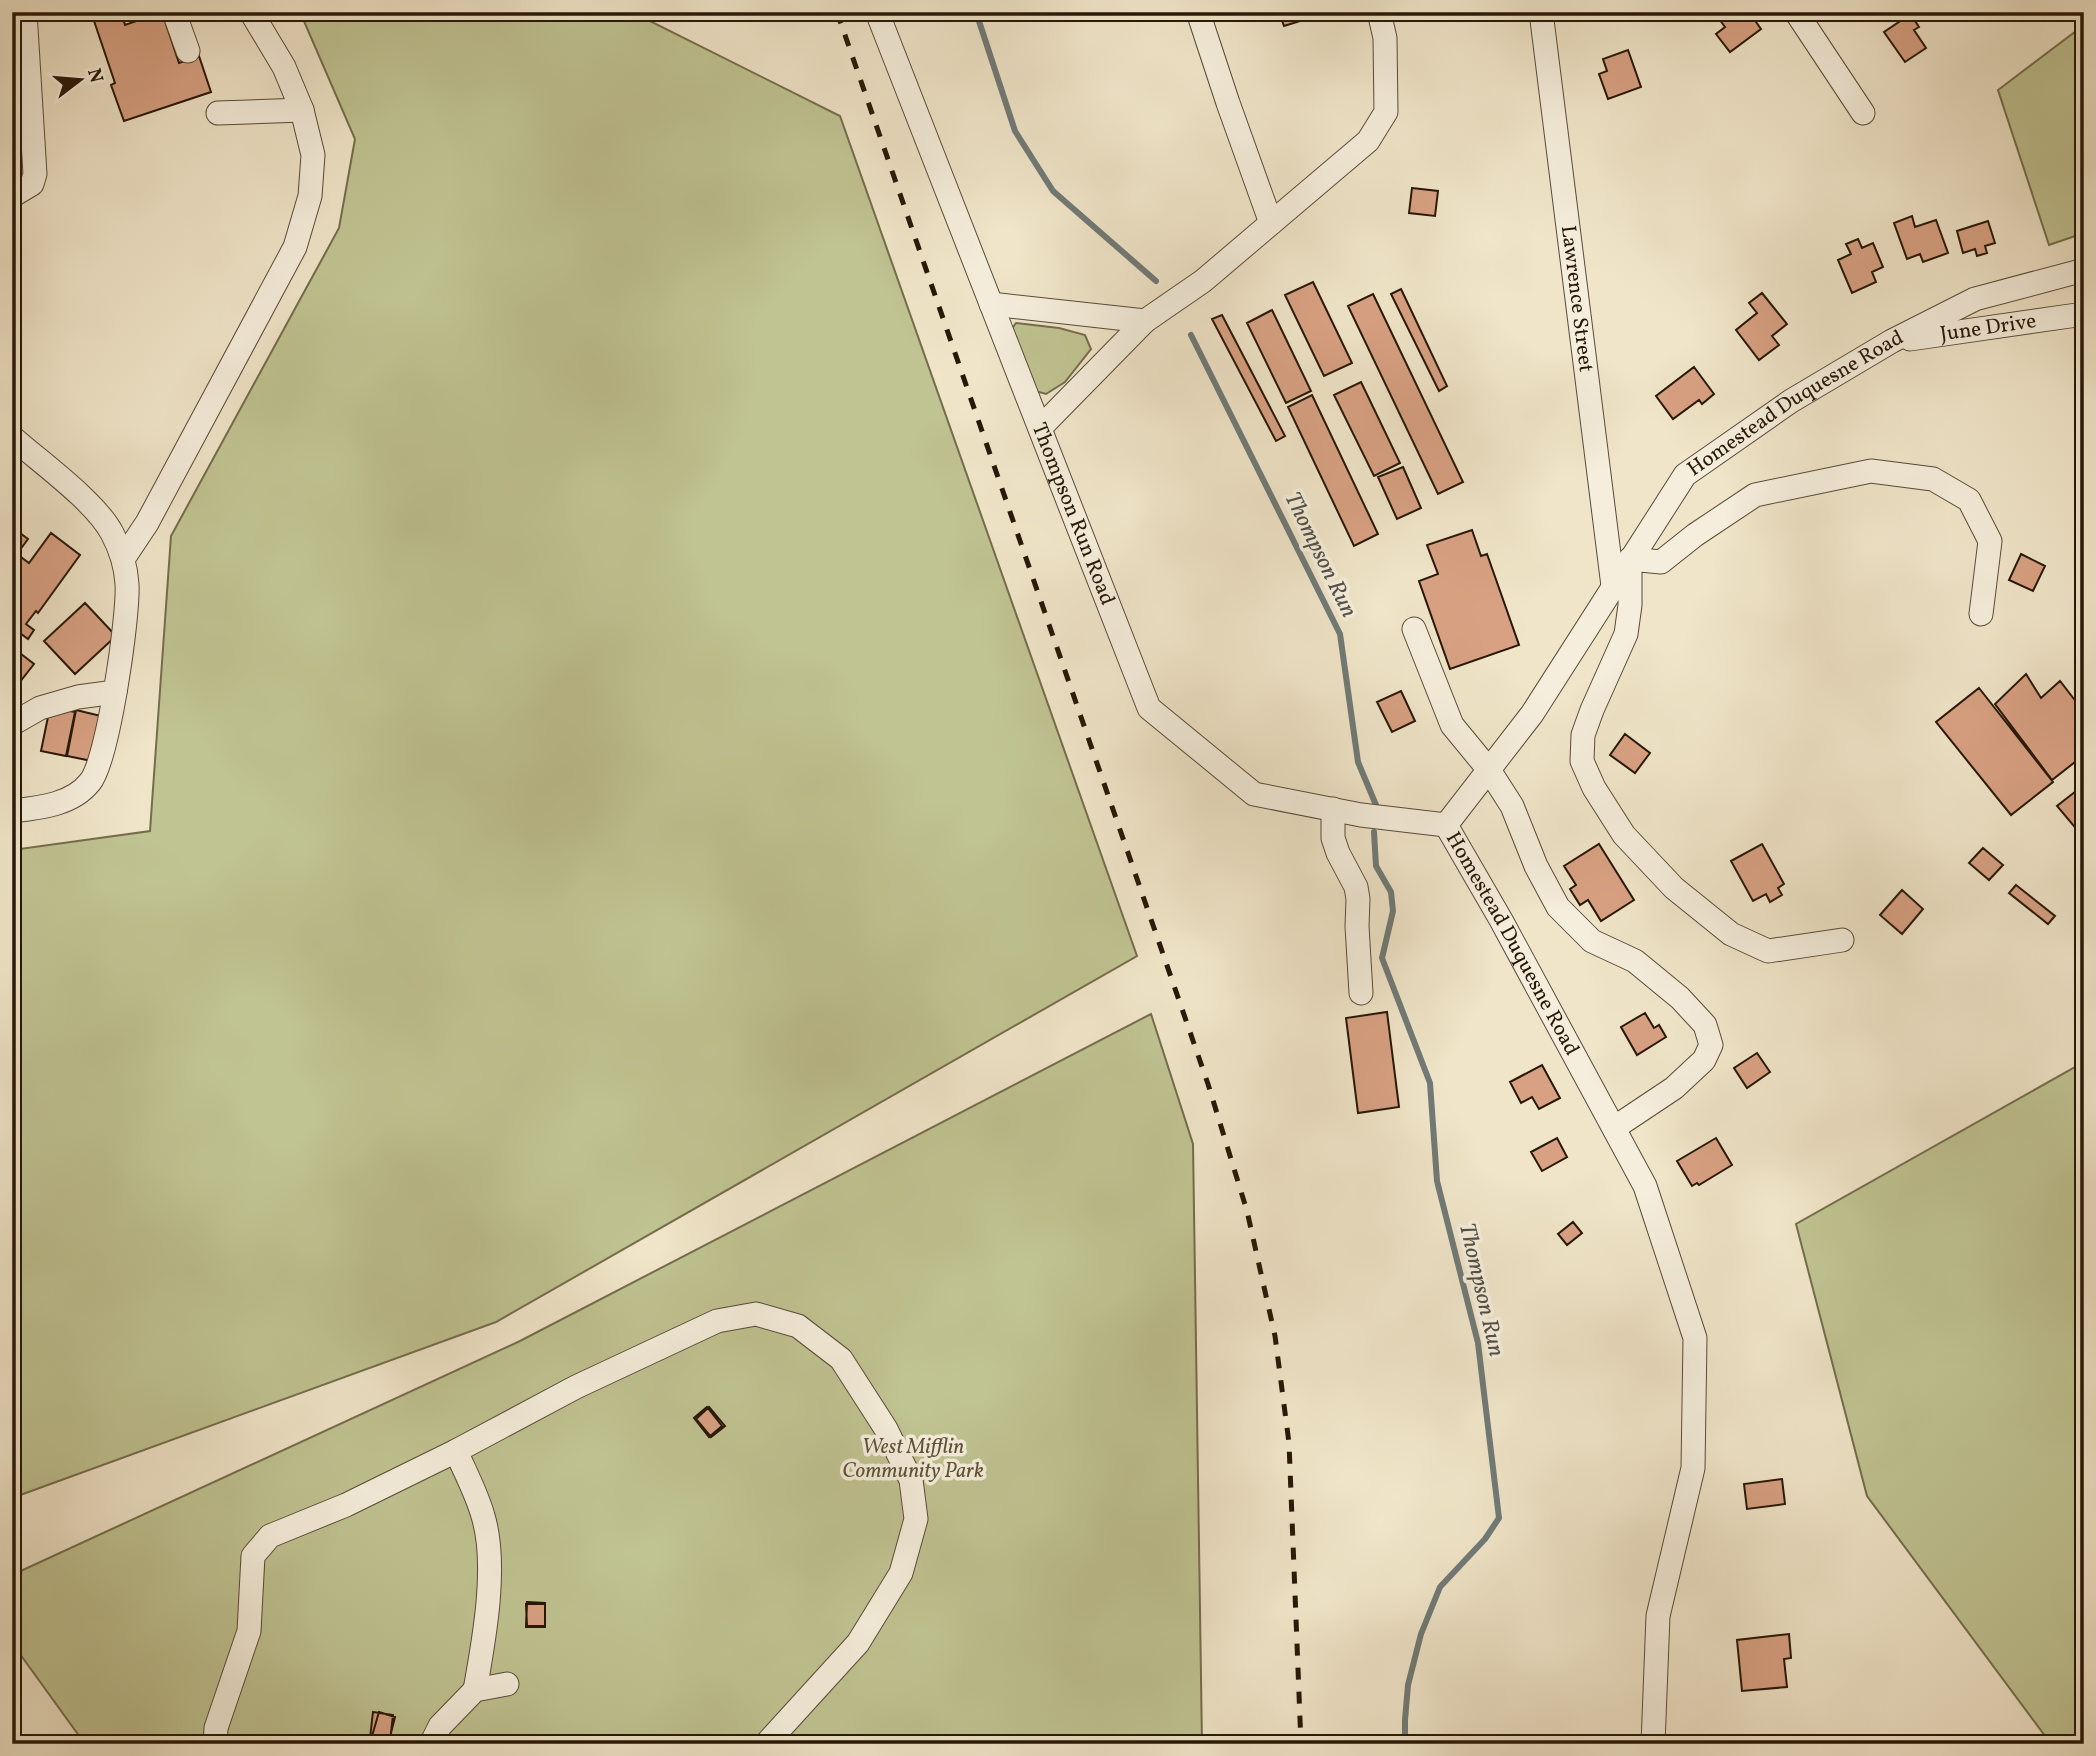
<svg xmlns="http://www.w3.org/2000/svg" width="2096" height="1756" viewBox="0 0 2096 1756" font-family="Vollkorn,serif">
<style>
.green{fill:#c0c392;stroke:#746d4c;stroke-width:2}
.lines{fill:none;stroke-linecap:round;stroke-linejoin:round}
.stream{stroke:#707a77;stroke-width:6}
.building{fill:#d8a183;stroke:#271707;stroke-width:2}
.minor-casing{stroke:#594a38;stroke-width:25}
.minor{stroke:#f5eedc;stroke-width:23}
.rail{stroke:#271707;stroke-width:5;stroke-dasharray:12 12;stroke-linecap:butt}
.labels{text-anchor:middle;dominant-baseline:central;stroke-width:7;stroke-linejoin:round;paint-order:stroke}
.street-label{font-size:21px;fill:#271707;stroke:#f5eedc}
.park-label{font-size:21px;font-style:italic;fill:#5d5338;stroke:#f5eedc}
.water-label{font-size:23px;font-style:italic;fill:#525148;stroke:#f5eedc}
</style>
<rect width="100%" height="100%" fill="#f0e5c9"/>
<filter id="stains"><feTurbulence type="fractalNoise" baseFrequency=".00286" numOctaves="4"/><feColorMatrix values="0 0 0 0 .2 0 0 0 0 .09 0 0 0 0 .02 0 0 0 .5 -.17"/></filter>
<radialGradient id="worn" r=".72"><stop offset=".6" stop-color="#630" stop-opacity="0"/><stop offset="1" stop-color="#630" stop-opacity=".3"/></radialGradient>
<path class="green" d="M300,12h332l208,104 297,840 -641,366 -484,176v-648l138,-19 21,-295 168,-308 16,-89z
M2084,25v208l-35,12 -51,-155z
M1016,323l43,5 26,7 6,14 -26,33 -19,12 -11,-3 -27,-57z
M1151,1014l42,130 9,600h-1117l-73,-101v-68l508,-234z
M2084,1062v682h-33l-184,-248 -71,-272z"/>
<g class="lines">
<path class="stream" d="M976,12l39,119 38,60 103,90
M1191,335l149,299 18,128 18,43
M1374,832l2,34 15,26 2,19 -11,47 48,125 7,98 41,162 21,175 -14,21 -45,48 -19,47 -13,51 -3,35v24"/>
</g>
<path class="building" d="M91,12h30l4,13 37,-13 17,51 20,-7 12,36 -87,29 -13,-36 4,-2z
M1279,12h50l-45,14z
M1714,12h35l12,17 -31,23 -14,-18 9,-7z
M1837,12h14l-9,8z
M1905,18l2,3 6,-3 6,9 -5,3 12,18 -21,14 -21,-30z
M1628,50l13,37 -33,12 -9,-25 8,-3 -4,-12z
M1412,188l26,3 -3,25 -26,-3z
M1912,216l3,11 21,-7 12,33 -25,9 -3,-8 -13,5 -13,-36z
M1988,221l7,22 -10,3 2,7 -10,3 -2,-7 -12,4 -6,-22z
M1858,239l4,9 11,-5 10,24 -11,5 4,10 -24,11 -14,-33 13,-6 -5,-10z
M1313,282l39,81 -28,13 -39,-81z
M1401,289l46,97 -8,5 -48,-97z
M1762,293l25,31 -15,12 7,9 -20,15 -23,-30 21,-17 -8,-10z
M1373,294l90,188 -25,12 -90,-188z
M1272,310l39,81 -25,12 -39,-80z
M1222,315l63,121 -9,5 -64,-122z
M1694,367l20,27 -12,10 -3,-4 -26,19 -17,-23z
M1361,382l39,81 -26,13 -40,-81z
M1312,395l66,139 -24,12 -66,-139z
M1403,467l18,41 -24,11 -19,-42z
M12,527l16,12 -11,15 12,9 22,-30 29,22 -42,58 -2,-2 -10,13 8,6 -6,9 -16,-12z
M1472,530l9,26 6,-2 32,91 -69,24 -31,-88 19,-7 -11,-29z
M2021,554l24,12 -12,25 -24,-11z
M85,603l31,33 -41,38 -31,-33z
M12,647l22,17 -22,28z
M2026,674l15,24 19,-17 24,31v43l-32,25 -57,-76z
M1979,688l74,94 -42,33 -75,-93z
M1401,691l14,30 -23,11 -15,-30z
M50,707l25,5 -9,44 -25,-5z
M76,710l25,6 -9,45 -25,-5z
M1625,734l25,19 -15,20 -25,-18z
M2076,791l8,9v38l-27,-32z
M1599,844l35,56 -33,21 -13,-21 -8,5 -10,-16 6,-4 -12,-19z
M1762,844l22,40 -6,4 4,7 -12,7 -4,-8 -13,7 -22,-40z
M1983,848l20,17 -14,15 -20,-17z
M2016,885l39,31 -7,8 -39,-31z
M1902,890l21,19 -21,25 -22,-19z
M1387,1012l12,95 -41,6 -12,-95z
M1645,1013l9,15 5,-3 7,12 -29,18 -16,-28z
M1757,1053l13,19 -23,16 -13,-20z
M1542,1065l18,33 -21,11 -7,-12 -11,6 -11,-21z
M1557,1138l10,19 -25,14 -11,-19z
M1716,1138l16,27 -33,20 -2,-2 -5,3 -15,-25z
M1573,1222l9,11 -15,12 -9,-11z
M707,1407l15,19 -13,11 -15,-19z
M709,1407l16,19 -14,11 -15,-18z
M1782,1479l3,25 -38,5 -3,-25z
M527,1602l18,1v24h-19z
M526,1604h19v22h-18z
M1789,1634l2,24 -7,1 3,28 -45,4 -5,-51z
M373,1712l20,3 -3,26 -20,-3z
M379,1712l16,5 -6,24 -17,-5z"/>
<g class="lines">
<g class="minor-casing">
<g id="minor">
<path d="M174,12l14,39"/>
<path id="s1" d="M877,12l272,696 105,86 107,21 85,10"/>
<path d="M1198,12l30,91 43,120"/>
<path id="s2" d="M1541,12l72,574"/>
<path d="M1796,12l67,101"/>
<path d="M218,113l84,-3"/>
<path d="M12,196l20,-12 3,-10 -10,-162"/>
<path d="M991,304l154,17 -105,107"/>
<path d="M1145,321l58,-40 165,-140 18,-29 -1,-74 -6,-26"/>
<path id="s3" d="M1910,339l174,-25"/>
<path d="M12,437c28,25 83,64 100,96 8,15 14,34 15,51 2,31 -19,177 -37,198 -18,23 -51,26 -78,29"/>
<path d="M123,559l24,-36 148,-276 15,-51 3,-41 -11,-45 -18,-43 -33,-55"/>
<path d="M1414,629l38,96 37,45 23,36 24,60 22,41 34,34 43,20 45,37 25,27 6,20 -7,15 -30,28 -60,40"/>
<path d="M12,724l28,-16 38,-11 37,-5"/>
<path d="M1333,809v29l5,15 18,34 2,12 -1,27 4,67"/>
<path id="s4" d="M1446,825l55,95 144,266 50,152 -2,130 -35,148 -5,128"/>
<path id="s5" d="M1446,825l86,-111 153,-239 106,-74 101,-60 83,-42 109,-29"/>
<path d="M1842,940l-74,11 -37,-17 -57,-46 -50,-53 -30,-47 -12,-27 1,-26 9,-25 34,-76 4,-29v-46l31,3 34,-27 60,-40 116,-24 62,8 36,21 21,41 -9,73"/>
<path d="M456,1451c9,21 21,43 27,65 15,49 1,124 -8,174"/>
<path d="M215,1744l1,-16 33,-97 4,-75 17,-20 76,-31 110,-54 120,-64 141,-66 39,-7 42,12 43,33 45,70 25,51 5,39 -15,54 -43,70 -92,101"/>
<path d="M431,1744l9,-18 35,-36 32,-6"/>
</g>
</g>
<use href="#minor" class="minor"/>
<path class="rail" d="M837,12l371,1072 39,127 28,125 14,107 12,301"/>
</g>
<g class="labels">
<g class="street-label">
<text stroke="none"><textPath href="#s2" startOffset="289">Lawrence Street</textPath></text>
<text stroke="none"><textPath href="#s3" startOffset="79">June Drive</textPath></text>
<text stroke="none"><textPath href="#s5" startOffset="556">Homestead Duquesne Road</textPath></text>
<text stroke="none"><textPath href="#s1" startOffset="539">Thompson Run Road</textPath></text>
<text stroke="none"><textPath href="#s4" startOffset="136">Homestead Duquesne Road</textPath></text>
</g>
<g class="park-label">
<text x="913" y="1447">West Mifflin<tspan x="913" dy="24">Community Park</tspan></text>
</g>
<g class="water-label">
<text transform="translate(1320 555) rotate(64)">Thompson Run</text>
<text transform="translate(1481 1290) rotate(77)">Thompson Run</text>
</g>
</g>
<rect width="2096" height="1756" fill="none" stroke="#f0e5c9" stroke-width="42"/>
<rect x="14" y="14" width="2068" height="1728" fill="none" stroke="#271707" stroke-width="3.5"/>
<rect x="21" y="21" width="2054" height="1714" fill="none" stroke="#271707" stroke-width="2"/>
<g transform="translate(80 80) rotate(74)" stroke="#f5eedc" stroke-width="5" paint-order="stroke">
<path d="M0-5L12 26L0 18L-12 26Z" fill="#271707"/>
<text y="-10" font-size="19" font-weight="bold" text-anchor="middle" fill="#271707">N</text>
</g>
<rect width="100%" height="100%" filter="url(#stains)"/>
<rect width="100%" height="100%" fill="url(#worn)"/>
</svg>
